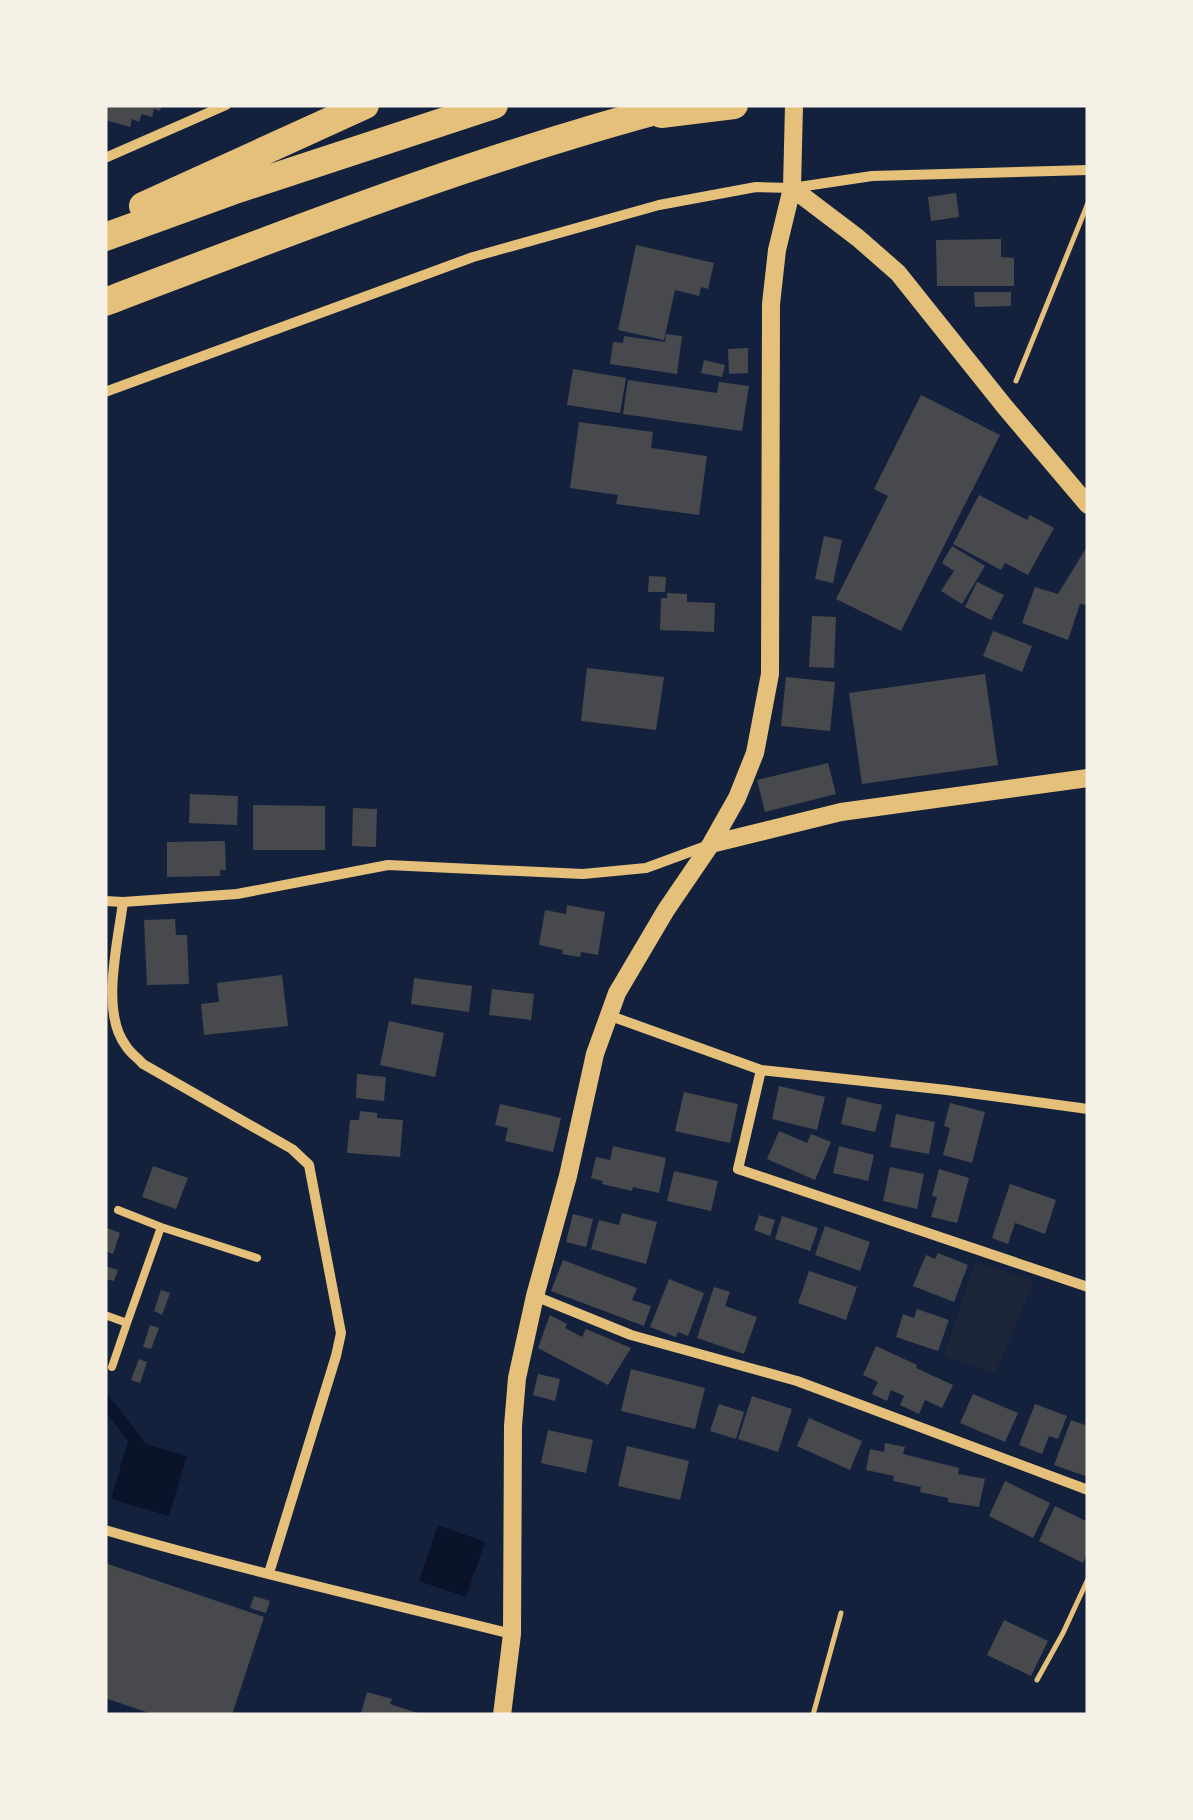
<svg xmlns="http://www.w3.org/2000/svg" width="1193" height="1820" viewBox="0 0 1193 1820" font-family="Commissioner,sans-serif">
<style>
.green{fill:#1d2539}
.water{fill:#0b132b}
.building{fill:#48494c}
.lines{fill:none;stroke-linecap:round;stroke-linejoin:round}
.path{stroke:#e5c07b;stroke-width:5}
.service{stroke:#e5c07b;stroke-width:8}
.minor{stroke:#e5c07b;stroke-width:10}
.tertiary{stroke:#e5c07b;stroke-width:18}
.motorway{stroke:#e5c07b;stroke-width:28}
</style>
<rect width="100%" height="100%" fill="#14213d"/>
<path class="green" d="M975,1262l59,18 -39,94 -51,-18z"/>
<path class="water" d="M105,1391l41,53 41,12 -18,60 -58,-17 17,-58 -23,-30z
M438,1525l47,17 -19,55 -47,-16z"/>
<path class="building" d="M105,105h57l-2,6 -6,-2 -2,8 -10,-3 -3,8 -7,-3 -2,8 -25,-7z
M956,193l3,24 -28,4 -3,-24z
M1001,239v18l13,1v28h-77l-1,-46z
M636,245l78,18 -6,26 -7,-2 -2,9 -24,-6 -11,50 -46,-10z
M974,292h37v14l-36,1z
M666,334l16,2 -5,38 -67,-10 3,-22 10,1 1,-7 41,6z
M748,348v25l-19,1 -1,-25z
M704,360l21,5 -3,12 -21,-4z
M573,369l53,9 -6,35 -53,-8z
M628,380l89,13 2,-11 30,4 -7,45 -119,-17z
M921,395l79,40 -99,196 -65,-32 52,-103 -14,-7z
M579,422l74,10 -2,16 56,8 -8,59 -83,-11 2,-9 -48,-7z
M979,495l48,25 3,-5 24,13 -26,47 -23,-12 -4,7 -48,-26z
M824,536l18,4 -9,43 -18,-4z
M1088,545v60l-8,-1 -12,36 -46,-17 13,-36 23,7z
M952,546l33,20 -23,38 -21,-13 13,-20 -12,-8z
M649,576l17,1 -1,15h-17z
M977,582l27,13 -13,25 -26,-13z
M667,593l20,1v8l28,1 -1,29 -54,-2 1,-32h6z
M812,616l24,1 -2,51 -25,-1z
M993,631l39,15 -10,26 -39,-16z
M587,668l77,9 -8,53 -75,-9z
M985,674l13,91 -136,19 -13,-91z
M786,677l49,5 -5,49 -49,-5z
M828,763l8,31 -71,18 -8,-32z
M190,794l48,2 -1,29 -48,-2z
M253,805l72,1v44h-72z
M353,808l24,1 -1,38 -24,-1z
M225,841l1,29h-6v6l-53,1v-35z
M567,905l38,7 -7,43 -17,-3 -1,5 -18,-3 1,-4 -24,-5 6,-35 21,4z
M175,919l1,16h11l2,49 -42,1 -3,-65z
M282,975l6,51 -84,9 -3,-31 18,-2 -2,-19z
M414,978l58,8 -3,26 -58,-8z
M492,989l42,5 -3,26 -42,-5z
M389,1021l55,12 -9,44 -55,-12z
M357,1074l29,3 -2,24 -28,-3z
M779,1086l46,11 -8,33 -45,-11z
M684,1092l54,12 -8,39 -55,-12z
M847,1097l35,8 -7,27 -34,-8z
M950,1103l35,9 -13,51 -29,-8 7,-27 -6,-2z
M500,1104l61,14 -8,34 -48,-11 3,-13 -13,-3z
M360,1111l17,2v5l26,2 -3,37 -53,-4 3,-33h9z
M896,1114l39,8 -6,32 -39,-7z
M779,1131l28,12 4,-9 20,8 -16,38 -48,-21z
M613,1146l53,12 -7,35 -26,-6 -1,4 -30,-7 1,-3 -12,-3 5,-21 14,3z
M839,1146l35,9 -6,26 -35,-8z
M153,1166l35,12 -12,31 -34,-12z
M890,1167l34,7 -7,35 -34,-8z
M939,1169l30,9 -12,45 -26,-6 6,-20 -5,-1z
M674,1171l44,10 -7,30 -44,-10z
M1010,1184l46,16 -11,34 -30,-11 -7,21 -16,-6z
M622,1213l35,9 -11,42 -55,-15 8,-29 20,5z
M573,1214l20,5 -7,28 -20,-5z
M759,1215l16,5 -5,16 -16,-6z
M782,1216l36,12 -8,23 -35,-12z
M825,1226l45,16 -10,29 -45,-16z
M105,1227l15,6 -7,21 -8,-3z
M938,1253l30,12 -14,37 -41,-16 13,-31 9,4z
M563,1260l74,28 -5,12 19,6 -7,20 -93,-35z
M105,1266l13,4 -4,11 -9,-2z
M809,1271l48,16 -11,33 -48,-17z
M669,1279l35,14 -16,43 -10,-4 -2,5 -26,-10z
M714,1287l16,5 -5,14 32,11 -13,37 -47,-16z
M161,1290l9,3 -8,22 -8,-4z
M917,1309l32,11 -11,31 -42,-14 7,-23 11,4z
M550,1315l17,9 -2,4 17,9 4,-8 45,19 -23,37 -70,-37z
M150,1325l9,3 -8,21 -8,-2z
M876,1346l41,19 -1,3 37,17 -11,23 -17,-8 -6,14 -19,-9 4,-9 -13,-6 -4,11 -15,-7 6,-12 -15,-7z
M139,1359l8,3 -7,21 -9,-3z
M631,1369l74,19 -10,41 -74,-18z
M538,1374l22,5 -5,22 -22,-6z
M973,1394l45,19 -13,29 -45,-19z
M752,1396l40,13 -14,43 -40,-13z
M719,1404l25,8 -8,27 -26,-8z
M1035,1404l32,12 -9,23 -9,-3 -7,18 -23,-9z
M809,1418l53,23 -12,29 -53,-24z
M1071,1420l17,6v51l-34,-12z
M548,1430l45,10 -7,33 -45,-10z
M885,1443l20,4 -2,7 56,14 -1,6 27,5 -6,28 -31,-5v-4l-28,-6 1,-5 -28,-6 1,-5 -28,-6 4,-21 14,3z
M627,1446l62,15 -9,39 -62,-14z
M1005,1481l45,22 -17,35 -44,-22z
M1055,1506l33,16v30l-5,11 -44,-22z
M105,1563l159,54 -32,98h-77l-50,-17z
M254,1596l16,5 -4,12 -16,-5z
M1004,1620l44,21 -17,35 -44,-21z
M367,1692l25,7 -2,5 34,11 -63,-2z"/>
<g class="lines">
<path class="path" d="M1016,381l72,-178
M1037,1680l26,-47 25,-54
M813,1715l28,-102"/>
<path class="service" d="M161,1227l96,31
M105,1315l22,8 34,-96 -43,-17
M112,1367l15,-44"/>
<path class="minor" d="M105,158l121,-53
M105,392l368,-135 186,-52 97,-18 36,1 80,-12 216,-6
M105,901l18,1 114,-8 151,-29 195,9 63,-6 60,-22
M123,902c-5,41 -23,110 3,144 4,7 12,12 17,18l149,85 17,16 32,168 -5,23 -67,217
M608,1015l153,55 -23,99 350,118
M761,1070l186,20 141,19
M535,1296l96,39 166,46 291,109
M105,1530c134,39 271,70 407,104"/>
<path class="tertiary" d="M792,188l66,50 40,35 107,134 83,98
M711,844l130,-32 247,-34
M502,1715l10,-81 1,-208 4,-48 18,-82 33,-120 27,-122 22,-61 49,-83 45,-66 26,-46 18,-45 15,-79 1,-370 6,-54 15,-62 2,-83"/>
<path class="motorway" d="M661,114l73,-9
M143,206l222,-101
M105,237l127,-46 262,-86
M105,302c189,-72 378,-146 573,-197"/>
</g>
<rect width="1193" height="1820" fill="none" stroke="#f6f1e7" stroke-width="215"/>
</svg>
